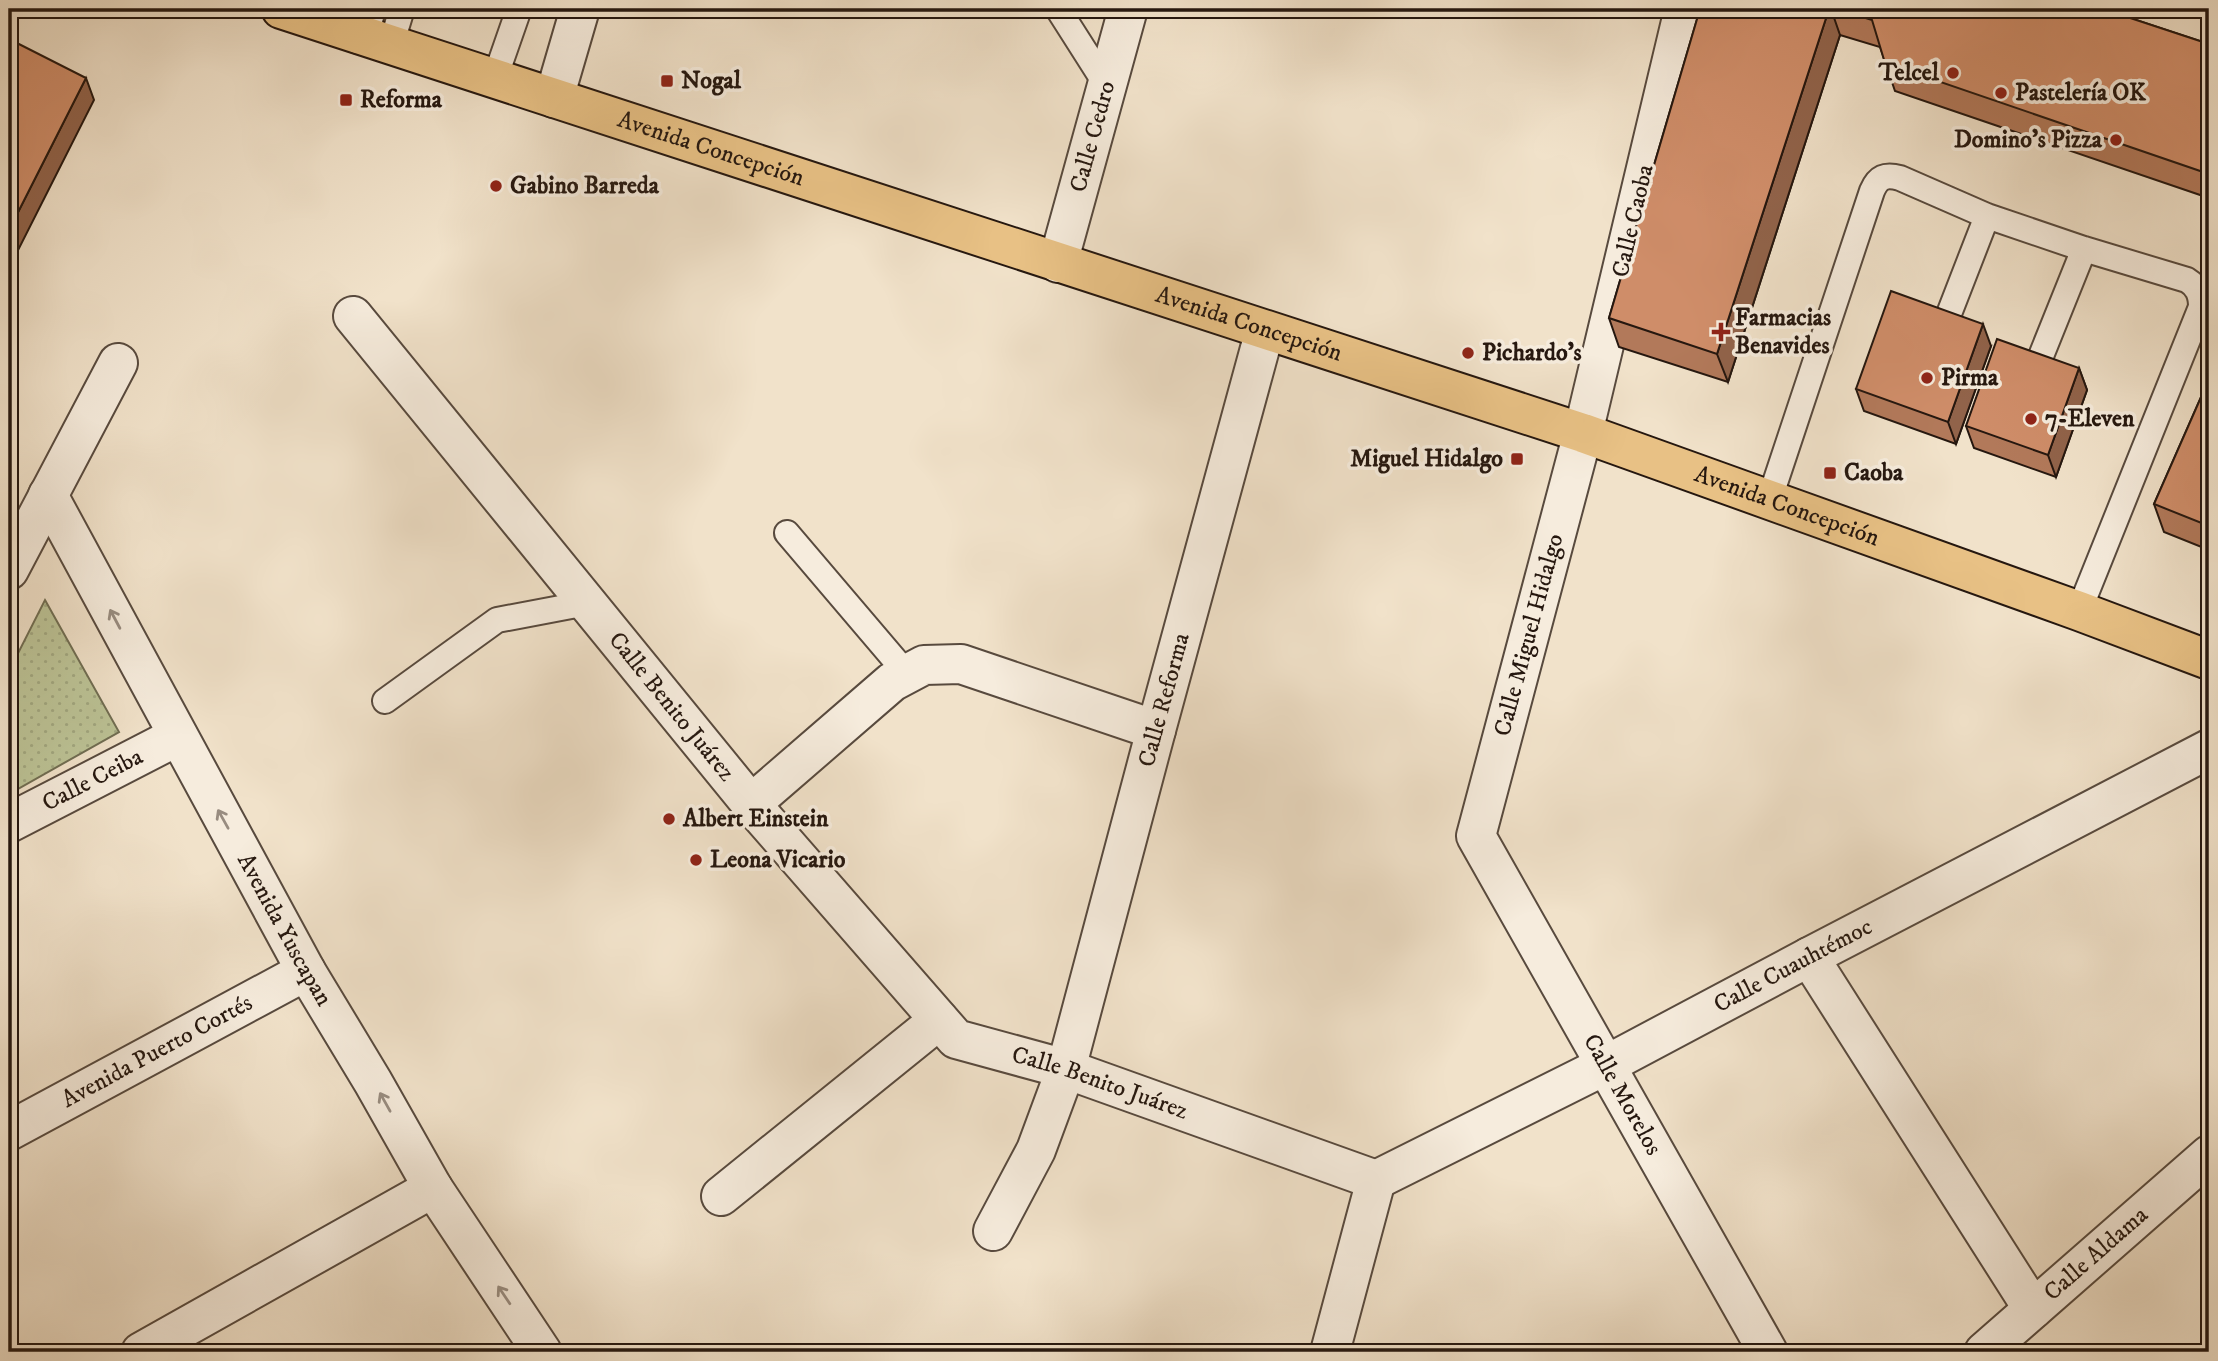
<svg xmlns="http://www.w3.org/2000/svg" width="2218" height="1361" viewBox="0 0 2218 1361" font-family="'IM FELL DW Pica',serif">
<style>
.grass{fill:url(#grass-dots);stroke:#706d52;stroke-width:2}
.lines{fill:none;stroke-linecap:round;stroke-linejoin:round}
.service-casing{stroke:#584a3e;stroke-width:28}
.minor-casing{stroke:#584a3e;stroke-width:42}
.primary-casing{stroke:#25170f;stroke-width:42}
.service{stroke:#f6ecdd;stroke-width:24}
.minor{stroke:#f6ecdd;stroke-width:38}
.primary{stroke:#e8c185;stroke-width:38}
.wall{fill:#b2795a;stroke:#25170f;stroke-width:2}
.shaded-wall{fill:#91634a;stroke:#25170f;stroke-width:2}
.building{fill:#cf8d69;stroke:#25170f;stroke-width:2}
.oneway{stroke:#988c80}
.poi-dot{fill:#8f2418;stroke:#f6ecdd;stroke-width:2.5}
.labels{text-anchor:middle;dominant-baseline:central;stroke-width:7;stroke-linejoin:round;paint-order:stroke}
.poi-label{font-size:24px;font-weight:bold;fill:#25170f;stroke:#f6ecdd;text-anchor:start}
.street-label{font-size:24px;fill:#25170f;stroke:#f6ecdd}
</style>
<defs>
<pattern id="grass-dots" width="8" height="8" patternUnits="userSpaceOnUse" patternTransform="scale(1.75)"><rect width="8" height="8" fill="#bcc396"/><path d="M2 2h.1M6 6h.1" fill="none" stroke="#a1a780" stroke-width="1.8" stroke-linecap="round"/></pattern>
</defs>
<rect width="100%" height="100%" fill="#f1e2ca"/>
<filter id="stains"><feTurbulence type="fractalNoise" baseFrequency=".00286" numOctaves="4"/><feColorMatrix values="0 0 0 0 .2 0 0 0 0 .09 0 0 0 0 .02 0 0 0 .5 -.17"/></filter>
<radialGradient id="worn" r=".72"><stop offset=".6" stop-color="#630" stop-opacity="0"/><stop offset="1" stop-color="#630" stop-opacity=".3"/></radialGradient>
<path class="grass" d="M45,600l74,132 -110,62v-123z"/>
<g class="lines">
<g class="service-casing">
<path id="service" d="M1058,9l49,77
M391,45l11,-36
M495,78l24,-69
M1947,319l40,-103
M2039,361l45,-112
M1769,501l103,-310c6,-14 13,-17 28,-13l87,38 97,33 103,31c11,7 14,15 14,27l-122,304
M787,533l120,141
M385,701l112,-81 90,-17"/>
</g>
<g class="minor-casing">
<g id="minor">
<path id="s1" d="M1684,9l-101,424 -107,403 292,516"/>
<path d="M359,34l7,-25"/>
<path d="M554,98l26,-89"/>
<path id="s2" d="M1058,263l70,-254"/>
<path id="s3" d="M353,316l398,488 205,235 110,30 310,111"/>
<path id="s4" d="M48,495l258,476 67,111 60,106 109,164"/>
<path d="M9,570l109,-207"/>
<path d="M751,804l141,-122 32,-17 37,-1 195,66"/>
<path id="s5" d="M9,823l169,-87"/>
<path d="M1809,957l224,352"/>
<path id="s6" d="M9,1131l297,-160"/>
<path id="s7" d="M1376,1180l230,-115 203,-108 400,-208"/>
<path d="M721,1196l218,-176"/>
<path id="s8" d="M993,1231l43,-81 30,-81 90,-339 109,-400"/>
<path d="M141,1352l292,-164"/>
<path d="M1330,1352l46,-172"/>
<path id="s9" d="M1984,1352l225,-197"/>
</g>
</g>
<g class="primary-casing">
<g id="primary">
<path id="s10" d="M281,9l1302,424 496,178 130,49"/>
</g>
</g>
<use href="#service" class="service"/>
<use href="#minor" class="minor"/>
<use href="#primary" class="primary"/>
</g>
<path class="wall" d="M1700,9h403l106,35v154l-314,-107 -15,-44 -40,-12 -112,347 -109,-35 -10,-29z
M1991,346l-35,98 -92,-33 -8,-22z
M2079,368l8,22 -31,87 -82,-29 -8,-22z
M2209,379v171l-45,-18 -10,-28z"/>
<path class="shaded-wall" d="M1829,9h2l9,26 -112,347 -11,-28z
M86,78l8,22 -85,168v-38z
M1983,324l8,22 -35,98 -8,-22z
M2079,368l8,22 -31,87 -8,-22z"/>
<path class="building" d="M1700,9h129l-112,345 -108,-36z
M1837,9h266l106,35v130l-324,-111 -13,-43z
M9,39l77,39 -77,152z
M1891,291l92,33 -35,98 -92,-33z
M1997,339l82,29 -31,87 -82,-29z
M2209,379v147l-55,-22z"/>
<defs><path id="oneway-shaft" d="M-6 0H5M1.5-3L5.5 0L1.5 3" fill="none" stroke-width="1.6" stroke-linecap="round" stroke-linejoin="round" transform="scale(1.75)"/></defs>
<g class="oneway">
<use href="#oneway-shaft" transform="translate(115 619) rotate(-118)"/>
<use href="#oneway-shaft" transform="translate(223 819) rotate(-119)"/>
<use href="#oneway-shaft" transform="translate(385 1102) rotate(-119)"/>
<use href="#oneway-shaft" transform="translate(504 1295) rotate(-124)"/>
</g>
<g class="poi-dot">
<circle cx="1953" cy="73" r="7"/>
<rect x="660" y="74" width="14" height="14" rx="3.5"/>
<circle cx="2001" cy="93" r="7"/>
<rect x="339" y="93" width="14" height="14" rx="3.5"/>
<circle cx="2116" cy="140" r="7"/>
<circle cx="496" cy="186" r="7"/>
<path d="M1717.5 321.5h7v7h7v7h-7v7h-7v-7h-7v-7h7z"/>
<circle cx="1468" cy="353" r="7"/>
<circle cx="1927" cy="378" r="7"/>
<circle cx="2031" cy="419" r="7"/>
<rect x="1510" y="452" width="14" height="14" rx="3.5"/>
<rect x="1823" y="466" width="14" height="14" rx="3.5"/>
<circle cx="669" cy="819" r="7"/>
<circle cx="696" cy="860" r="7"/>
</g>
<g class="labels">
<g class="poi-label">
<text x="1939" y="73" text-anchor="end">Telcel</text>
<text x="681" y="81">Nogal</text>
<text x="2015" y="93">Pastelería OK</text>
<text x="360" y="100">Reforma</text>
<text x="2102" y="140" text-anchor="end">Domino's Pizza</text>
<text x="510" y="186">Gabino Barreda</text>
<text x="1735" y="318">Farmacias<tspan x="1735" dy="28">Benavides</tspan></text>
<text x="1482" y="353">Pichardo's</text>
<text x="1941" y="378">Pirma</text>
<text x="2045" y="419">7-Eleven</text>
<text x="1503" y="459" text-anchor="end">Miguel Hidalgo</text>
<text x="1844" y="473">Caoba</text>
<text x="683" y="819">Albert Einstein</text>
<text x="710" y="860">Leona Vicario</text>
</g>
<g class="street-label">
<text stroke="none"><textPath href="#s2" startOffset="131">Calle Cedro</textPath></text>
<text stroke="none"><textPath href="#s10" startOffset="452">Avenida Concepción</textPath></text>
<text transform="translate(1633 221) rotate(-77)">Calle Caoba</text>
<text stroke="none"><textPath href="#s10" startOffset="1018">Avenida Concepción</textPath></text>
<text stroke="none"><textPath href="#s10" startOffset="1586">Avenida Concepción</textPath></text>
<text transform="translate(1529 635) rotate(-75)">Calle Miguel Hidalgo</text>
<text stroke="none"><textPath href="#s8" startOffset="560">Calle Reforma</textPath></text>
<text stroke="none"><textPath href="#s3" startOffset="504">Calle Benito Juárez</textPath></text>
<text stroke="none"><textPath href="#s5" startOffset="94">Calle Ceiba</textPath></text>
<text stroke="none"><textPath href="#s4" startOffset="495">Avenida Yuscapan</textPath></text>
<text stroke="none"><textPath href="#s7" startOffset="469">Calle Cuauhtémoc</textPath></text>
<text stroke="none"><textPath href="#s6" startOffset="168">Avenida Puerto Cortés</textPath></text>
<text stroke="none"><textPath href="#s3" startOffset="1092">Calle Benito Juárez</textPath></text>
<text stroke="none"><textPath href="#s1" startOffset="1150">Calle Morelos</textPath></text>
<text stroke="none"><textPath href="#s9" startOffset="149">Calle Aldama</textPath></text>
</g>
</g>
<rect width="2218" height="1361" fill="none" stroke="#f1e2ca" stroke-width="35"/>
<rect x="10" y="10" width="2197" height="1340" fill="none" stroke="#25170f" stroke-width="3.5"/>
<rect x="18" y="18" width="2183" height="1326" fill="none" stroke="#25170f" stroke-width="2"/>
<rect width="100%" height="100%" filter="url(#stains)"/>
<rect width="100%" height="100%" fill="url(#worn)"/>
</svg>
